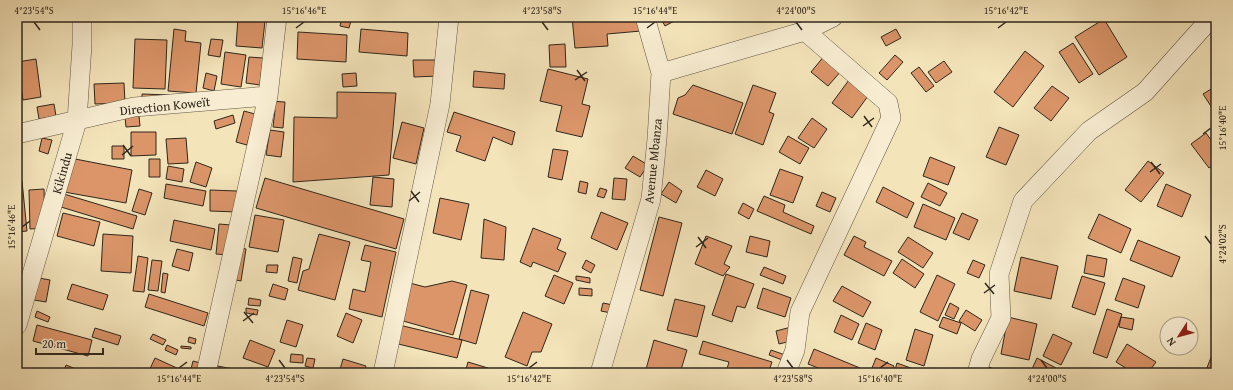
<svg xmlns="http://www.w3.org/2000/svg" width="1233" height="390" viewBox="0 0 1233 390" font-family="'Gentium Book Plus',serif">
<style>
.building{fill:#db9569;stroke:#2f271c}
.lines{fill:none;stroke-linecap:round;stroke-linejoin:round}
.minor-casing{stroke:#605644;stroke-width:20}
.minor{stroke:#f8edd2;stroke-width:19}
.ticks{fill:none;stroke:#2f271c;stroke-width:1.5}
.labels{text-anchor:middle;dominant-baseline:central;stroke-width:3;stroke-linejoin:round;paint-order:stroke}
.street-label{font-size:13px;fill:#2f271c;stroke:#f8edd2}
.neatline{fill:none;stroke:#2f271c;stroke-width:1.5}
.ticks-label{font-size:10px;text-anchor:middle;fill:#2f271c}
</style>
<rect width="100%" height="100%" fill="#f4e4ba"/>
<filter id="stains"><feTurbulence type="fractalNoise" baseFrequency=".005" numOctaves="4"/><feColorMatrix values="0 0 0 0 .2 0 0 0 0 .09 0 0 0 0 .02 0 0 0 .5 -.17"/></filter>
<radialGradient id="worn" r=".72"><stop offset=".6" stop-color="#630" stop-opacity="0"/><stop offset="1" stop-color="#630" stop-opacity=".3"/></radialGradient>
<path class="building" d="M104,17h13v1l-13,1z
M342,17h10l-3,11 -9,-2z
M517,17h14l-1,4 -13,-2z
M572,17h68l1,14 -34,3 1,12 -33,2z
M660,17h16l2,2 -13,7z
M238,18l27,3 -3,27 -26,-2z
M1104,19l23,38 -28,18 -24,-38z
M174,29l12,2 -1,10 16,2 -5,50 -28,-2z
M361,29l47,4 -1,23 -48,-4z
M896,29l5,9 -15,8 -5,-9z
M298,32l49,3 -1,27 -49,-3z
M135,39l32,1 -2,49 -32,-1z
M211,39l12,1 -3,17 -12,-2z
M1073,43l20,31 -14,9 -20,-31z
M565,44l1,23h-16l-1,-22z
M1025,51l19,15 -31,41 -19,-15z
M225,52l21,3 -5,32 -20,-3z
M825,55l17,15 -14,16 -17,-14z
M895,55l8,7 -16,18 -8,-7z
M249,57l14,1 -3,27 -14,-2z
M36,59l5,38 -18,3 -6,-38z
M413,60h26v16l-25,1z
M944,61l8,11 -16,11 -8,-11z
M919,67l15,19 -8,6 -15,-19z
M548,69l40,10 -6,25 8,2 -8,31 -26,-6 6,-25 -22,-5z
M474,71l31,3 -1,15 -31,-2z
M206,73l11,3 -3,15 -11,-3z
M356,73l1,13 -14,1 -1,-13z
M849,80l19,16 -16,22 -20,-15z
M124,83l1,20 -30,1 -1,-20z
M693,85l50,18 -11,31 -59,-20 5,-16 7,-3z
M753,85l23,8 -7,19 5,2 -11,31 -28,-11z
M1052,86l17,12 -18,23 -17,-13z
M1216,86v28l-13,-20z
M337,92l59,1 -7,82 -96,7 1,-65 43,1z
M142,94l28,1 -28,6z
M17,96l3,13 -3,1z
M270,101l15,1 -2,26 -10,-1 2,-17h-5z
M54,104l2,12 -17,3 -2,-12z
M244,111l11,3 -8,31 -11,-3z
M454,112l61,20 -3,13 -19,-8 -8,24 -29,-10 5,-15 -14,-4z
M233,115l2,8 -19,6 -2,-8z
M139,116l1,10 -14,1 -1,-10z
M812,118l15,11 -13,19 -16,-10z
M402,122l22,6 -8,36 -23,-6z
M999,127l20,8 -13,30 -20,-8z
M270,130l14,2 -3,25 -15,-2z
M131,132h25v23l-25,1z
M1206,133l10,14v16l-7,5 -18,-24z
M788,136l21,12 -9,16 -21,-12z
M42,138l10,2 -4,14 -9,-3z
M186,138l2,25 -20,1 -2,-25z
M112,146h12v13h-12z
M553,149l15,2 -6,29 -14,-3z
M633,156l15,9 -8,12 -15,-9z
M930,157l25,10 -7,18 -25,-9z
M70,158l62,12 -6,33 -62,-11z
M149,159h11v18h-11z
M1148,161l16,12 -23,29 -16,-12z
M196,162l16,6 -6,19 -16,-5z
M168,166l16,3 -2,13 -16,-3z
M780,169l23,8 -10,26 -23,-8z
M706,170l17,9 -8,17 -18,-9z
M373,177l21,2 -2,28 -22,-2z
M265,178l139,41 -8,30 -140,-41z
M614,178l13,1 -2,21 -13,-1z
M17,181h5l5,50 -10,1z
M580,181l8,2 -2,11 -8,-2z
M669,182l13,9 -6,12 -15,-9z
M928,183l19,10 -7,13 -19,-9z
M166,184l40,7 -3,15 -39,-8z
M1166,184l25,11 -9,22 -25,-11z
M883,187l31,16 -7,15 -31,-16z
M600,188l7,2 -3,8 -7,-2z
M44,189l1,39 -15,1 -1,-39z
M139,189l13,4 -7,22 -13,-4z
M210,190l27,1v21l-27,-1z
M822,192l14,6 -6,14 -14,-6z
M64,194l73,22 -4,13 -72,-22z
M764,196l21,9 -2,7 31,14 -3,8 -54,-23z
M440,198l29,6 -8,36 -28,-7z
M743,203l11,6 -5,10 -11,-6z
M923,204l32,14 -9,22 -32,-13z
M601,212l27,11 -11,27 -26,-12z
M63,213l37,9 -6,24 -37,-10z
M962,213l16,7 -9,20 -16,-7z
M1099,214l32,15 -10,24 -33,-15z
M255,215l29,5 -6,32 -29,-5z
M659,217l23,6 -19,73 -23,-6z
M484,219l22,8 -2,33 -23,-2z
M174,220l41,9 -4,21 -41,-9z
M219,224l12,1 -3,30 -12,-1z
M533,228l28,11 -4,10 9,4 -8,19 -25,-10 -2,5 -11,-5z
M103,234l30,2 -2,37 -30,-2z
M319,234l31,8 -15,58 -37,-10 5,-19 6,-2z
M706,236l26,10 -8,18 6,3 -7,9 -28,-12z
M750,236l20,5 -3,16 -21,-5z
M854,236l12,6 -2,5 28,14 -8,15 -40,-21z
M908,237l25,16 -10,15 -25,-16z
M1138,240l42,17 -8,20 -42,-17z
M365,245l31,7 -14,65 -33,-8 4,-20 12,3 6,-30 -10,-2z
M236,247l10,2 -5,32 -10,-2z
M177,249l16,4 -4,18 -17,-5z
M1087,255l20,4 -3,18 -20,-4z
M138,256l10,2 -4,34 -11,-1z
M293,257l9,2 -5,24 -9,-2z
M1021,257l37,9 -7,33 -37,-8z
M902,259l22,15 -9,14 -22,-15z
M152,260l10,1 -4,30 -10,-1z
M586,260l9,5 -4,8 -9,-5z
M973,260l12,5 -6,13 -12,-5z
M267,265h11l-1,8 -11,-1z
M764,267l22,9 -3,8 -23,-9z
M163,273l5,1 -3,19 -4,-1z
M726,274l28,10 -9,24 -8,-2 -5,16 -20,-7z
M554,275l19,8 -9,21 -19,-8z
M937,275l18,9 -17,37 -18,-9z
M576,276l14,2v5l-14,-3z
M1082,276l23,7 -10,32 -23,-8z
M39,278l11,2 -4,22 -12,-2z
M1123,278l22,8 -7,22 -23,-8z
M452,281l15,4 -14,50 -57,-16 10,-37 19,5z
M72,284l36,11 -5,15 -36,-11z
M273,284l15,5 -3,11 -16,-4z
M842,286l29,16 -8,15 -30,-16z
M579,288l13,1v7l-13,-1z
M763,288l28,10 -6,19 -28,-9z
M471,290l18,5 -13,49 -17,-5z
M149,294l59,19 -4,13 -59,-19z
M249,298l12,2 -1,6 -12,-1z
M675,299l30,7 -8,31 -30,-7z
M603,303l10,2 -2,8 -10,-2z
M950,303l9,5 -5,11 -9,-4z
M1216,303v14l-5,-2z
M246,308l12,2 -1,5 -11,-2z
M1107,309l15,5 -15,44 -14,-5z
M966,310l16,10 -7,11 -16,-10z
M37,311l13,6 -2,5 -13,-5z
M523,312l29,12 -11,28h-9l-5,14 -22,-9z
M346,313l16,7 -9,23 -16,-7z
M841,315l18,9 -7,16 -18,-8z
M943,317l18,6 -4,11 -18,-7z
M1008,317l29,7 -8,36 -28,-6z
M1121,317l13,2 -2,11 -13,-3z
M287,320l16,5 -7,22 -16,-5z
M866,323l16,7 -7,20 -17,-7z
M37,325l55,15 -4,16 -55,-15z
M399,325l63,15 -5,18 -63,-15z
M791,327l4,13 -16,4 -3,-13z
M95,328l26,8 -3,9 -26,-8z
M915,329l18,6 -9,31 -18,-6z
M153,334l13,6 -3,5 -13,-6z
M1053,334l19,9 -11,22 -18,-9z
M189,337l7,2 -1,5 -7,-2z
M250,340l25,10 -7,17 -25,-9z
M654,340l33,10 -7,23h-35z
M703,341l69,21 -3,9 3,2 -46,-1 3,-10 -30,-8z
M1127,344l29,18 -8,11h-14l-18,-11z
M167,345l11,5 -2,5 -11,-5z
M181,346l10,1v2l-10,-1z
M1215,347l1,1v25h-11z
M814,349l46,19 -1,5h-28l-23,-9z
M771,350l17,6 -3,5 -16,-6z
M291,354l12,1v8l-13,-1z
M155,358l24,11 -2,4h-29z
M307,358l8,1 -2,9 -8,-2z
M876,358l18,8 -4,7h-20z
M1037,358l19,10 -2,5h-15l-7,-4z
M343,359l23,7 -2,7h-25z
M193,361l11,3 -3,9h-11z
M468,362l20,6 -2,5h-21z
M897,363l22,8 -1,2h-24z
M66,365l20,8h-23z
M212,365l27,5 -1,3h-28z
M986,366l19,7h-21z
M804,368l16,5h-17z"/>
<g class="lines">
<g class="minor-casing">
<path id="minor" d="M661,73l144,-42 28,-14
M17,134l117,-27 134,-11
M17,325l60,-204 5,-76v-28
M206,373l62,-277 9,-79
M383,373l57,-269 9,-87
M600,373l51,-174 6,-60 4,-66 -16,-56
M786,373l9,-23 5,-38 91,-194 -3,-15 -83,-72
M977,373l4,-14 20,-41 -2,-44 24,-73 66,-70 56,-39 67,-75"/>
</g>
<use href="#minor" class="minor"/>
</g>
<path class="ticks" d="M34,22l6,8M542,22l6,8M796,22l6,8M296,28l8,-6M647,28l8,-6M998,28l8,-6M577,70l8,11M575,80l12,-8M864,116l8,11M863,126l11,-8M1203,134l8,-6M123,145l8,11M122,155l11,-9M1151,162l9,12M1150,172l11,-8M411,191l8,11M409,201l11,-9M22,227l8,-6M1205,236l6,8M698,237l8,11M696,247l12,-9M985,283l9,11M984,293l11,-8M244,312l9,11M243,321l11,-8M279,360l6,8M787,360l6,8M1041,360l6,8M179,368l8,-6M529,368l8,-6M880,368l8,-6"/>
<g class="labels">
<g class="street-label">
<text transform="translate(165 106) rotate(-6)">Direction Koweït</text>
<text transform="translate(653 161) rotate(-84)">Avenue Mbanza</text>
<text transform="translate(62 173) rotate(-74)">Kikindu</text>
</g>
</g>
<rect width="1233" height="390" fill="none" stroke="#f4e4ba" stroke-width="44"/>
<g transform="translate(1179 336) rotate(234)"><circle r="19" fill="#f8edd2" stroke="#a89e89"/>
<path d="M0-3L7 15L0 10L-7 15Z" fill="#8f2418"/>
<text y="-6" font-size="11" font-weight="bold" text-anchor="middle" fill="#2f271c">N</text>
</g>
<path d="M36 348v6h67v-6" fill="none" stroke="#2f271c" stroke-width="2"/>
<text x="42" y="348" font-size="12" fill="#2f271c" stroke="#f8edd2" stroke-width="3" paint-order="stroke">20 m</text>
<rect x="22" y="22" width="1189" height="346" class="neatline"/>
<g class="ticks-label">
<text x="34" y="14">4°23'54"S</text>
<text x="304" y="14">15°16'46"E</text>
<text x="542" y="14">4°23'58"S</text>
<text x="655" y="14">15°16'44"E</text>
<text x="796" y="14">4°24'00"S</text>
<text x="1006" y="14">15°16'42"E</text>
<text transform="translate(1222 128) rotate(-90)" y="4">15°16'40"E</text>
<text transform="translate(11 227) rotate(-90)" y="4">15°16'46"E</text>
<text transform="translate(1222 244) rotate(-90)" y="4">4°24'02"S</text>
<text x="179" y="382">15°16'44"E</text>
<text x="285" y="382">4°23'54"S</text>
<text x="529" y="382">15°16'42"E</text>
<text x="793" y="382">4°23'58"S</text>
<text x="880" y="382">15°16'40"E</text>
<text x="1047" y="382">4°24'00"S</text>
</g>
<rect width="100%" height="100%" filter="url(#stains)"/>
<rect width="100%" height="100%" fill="url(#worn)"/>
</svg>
